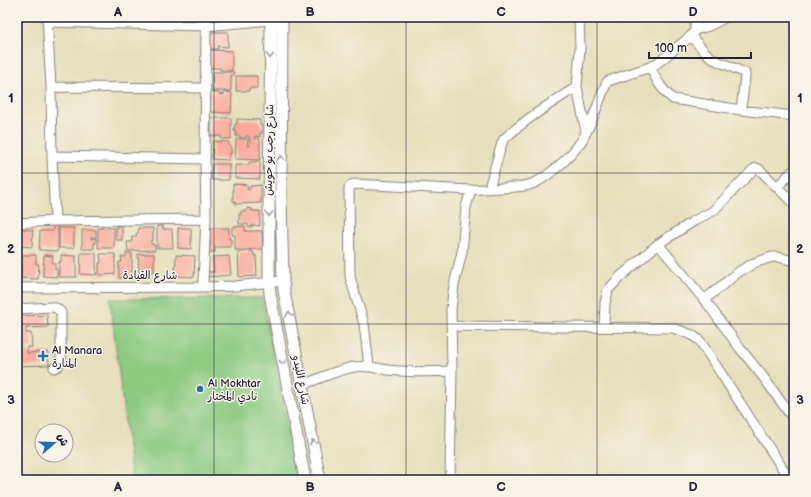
<svg xmlns="http://www.w3.org/2000/svg" width="811" height="497" viewBox="0 0 811 497" font-family="'Balsamiq Sans','Playpen Sans Arabic',sans-serif">
<style>
.green{fill:#8dcb82;stroke:#58765e}
.building{fill:#fca99c}
.lines{fill:none;stroke-linecap:round;stroke-linejoin:round}
.minor-casing{stroke:#84807b;stroke-width:11}
.major-casing{stroke:#84807b;stroke-width:13}
.minor{stroke:#fff;stroke-width:9}
.major{stroke:#fff;stroke-width:11}
.oneway{stroke:#9c9ca7}
.grid{fill:none;stroke:#22223b;stroke-width:1;stroke-opacity:0.55}
.poi-dot{fill:#1f6fb2;stroke:#f7f3e8;stroke-width:1.5}
.labels{text-anchor:middle;dominant-baseline:central;stroke-width:3;stroke-linejoin:round;paint-order:stroke}
.street-label{font-size:11px;fill:#22223b;stroke:#f7f3e8}
.poi-label{font-size:11px;fill:#22223b;stroke:#f7f3e8;text-anchor:start}
.neatline{fill:none;stroke:#22223b;stroke-width:1.5}
.grid-label{font-size:13px;text-anchor:middle;font-weight:bold;fill:#22223b}
</style>
<rect width="100%" height="100%" fill="#f7f3e8"/>
<filter id="ink" filterUnits="userSpaceOnUse"><feTurbulence type="fractalNoise" baseFrequency=".025" numOctaves="2"/><feDisplacementMap in="SourceGraphic" scale="8" xChannelSelector="R" yChannelSelector="G"/><feConvolveMatrix kernelMatrix="1 2 1 2 8 2 1 2 1" color-interpolation-filters="sRGB"/></filter>
<filter id="wash" filterUnits="userSpaceOnUse"><feTurbulence type="fractalNoise" baseFrequency=".012" numOctaves="4" result="noise"/><feDisplacementMap in="SourceGraphic" scale="16" xChannelSelector="R" yChannelSelector="G"/><feGaussianBlur stdDeviation="0.9" result="paint"/><feColorMatrix in="noise" values="0 0 0 0 0 0 0 0 0 0 0 0 0 0 0 0 0 1.4 0 .05"/><feComposite in="paint" operator="in"/></filter>
<g filter="url(#wash)">
<rect width="100%" height="100%" fill="#e6dfbb"/>
<path class="green" d="M262,298l36,181 -9,1h-157l-22,-181z"/>
<g id="blocks">
<path class="building" d="M211,32h17v15l-10,-1v3h-10v-8h2z
M210,50l22,1v20l-12,-1v-2h-10z
M213,72h21v3h-3v16h-19z
M236,76h21v12h-8v3h-13z
M208,92l11,1v1l5,1v-3l8,1 -1,20 -21,-1v-15h-3z
M211,118h20v21h-10v-3h-10z
M237,119l23,1v5h2v8h-2v4l-5,-1 -1,3h6v21l-25,-1 1,-20h12l-1,7h3l-1,-10h-3v2h-6v-2h-4v-5h-2l1,-7h2z
M213,141l16,1v4h2v8h-2v6l-17,-1z
M249,162h11v17l-25,-1v-13h14z
M212,164h17v16h-17z
M233,184l14,1 1,5 2,-1v-3l11,-1v18l-26,1v-3h-2z
M247,208l5,1v2h8v15l-8,-1v2h-4v-3h-9v-10h2v-3h6z
M53,226h5v25l-19,-1 1,-19h13z
M116,226h6v14h-6z
M157,226h6v3h9l1,19h-16z
M245,226v5h17l1,18 -28,1v-15h-3v-8z
M59,228h15v20h-15z
M98,228h16v20h-16z
M138,228h15v12h-2v4l4,1v5l-27,1 -1,-9h5v-5h4v-3l2,-1z
M178,228h13v21l-13,-1z
M210,228h19v11h2v8h-16v5h-9l1,-5h3z
M20,229l13,1 -1,17 -12,-1z
M82,230h14v7h-5v2l5,-1v5h-2v6h-12z
M253,251l1,5 2,-1 1,21 -18,1 -1,-25z
M81,253h15v22l-16,-1z
M126,253h6v25h-13v-16h3l-1,-5h5z
M100,254h15v20l-16,1v-12h2z
M138,254h16v18h-15z
M22,255h14v9h3l-1,15 -17,-1z
M44,255l9,1 -1,7h3v6h2v8l-14,-1z
M61,255l15,1v21h-17v-15h2z
M176,255l19,1 -1,21 -19,-1z
M229,256l2,19 -24,2 -1,-5h8l-1,-15z
M47,315l1,12 -22,1v5h5l1,14h-5v6l21,-1 1,13 -32,1v-50z"/>
</g>
</g>
<g filter="url(#ink)">
<use href="#blocks" fill-opacity="0" stroke="#84807b" stroke-width="1"/>
<g class="lines">
<g class="minor-casing">
<path id="minor" d="M47,17l4,70 1,69 3,65
M579,17l1,31 -3,39 9,45
M48,22l158,4 65,-6
M695,30l14,-4 17,-9
M691,36l13,15 9,8 32,14v3l-4,34
M650,67l6,-3 35,-28 4,-6v-13
M51,87l155,1
M52,156l153,3
M777,187l17,-17
M489,188l13,-45 2,-4c22,-20 48,-37 73,-52
M17,223l38,-2 151,-2
M658,244l49,59 32,44 25,31 30,42
M204,287l-1,-6 3,-62 -1,-60 1,-142
M17,288l187,-1 31,-1 48,-5
M704,300l36,-29 14,-8 18,-6h6l16,4
M17,309l35,-2 4,1 5,4v49l-3,5 -4,2
M451,326l222,2 19,7 8,6 90,139
M604,327l1,-24 3,-13 12,-13 38,-33 36,-23 19,-10 41,-42 2,-1 3,1 35,35
M369,366l-5,-42 -12,-40 -2,-8 -1,-88 3,-3 2,-1 117,6
M302,385c17,-6 34,-15 52,-18 12,-2 22,1 34,3 19,2 45,2 64,1l-1,-62 3,-24 8,-33 4,-45 5,-17c19,-2 39,-1 58,-5 10,-3 18,-9 26,-16 10,-8 20,-18 27,-29 11,-18 16,-37 24,-56l2,-3 42,-14c7,13 11,23 23,32l68,11 53,6
M450,480l2,-109"/>
</g>
<g class="major-casing">
<path id="major" d="M271,17l-2,194v67l1,16 35,186
M282,17l-1,181 2,83 1,10 36,189"/>
</g>
<use href="#minor" class="minor"/>
<use href="#major" class="major"/>
</g>
<defs><path id="oneway-chevron" d="M-2-3.5L2.5 0L-2 3.5" fill="none" stroke-width="1.6" stroke-linecap="round" stroke-linejoin="round"/></defs>
<g class="oneway">
<use href="#oneway-chevron" transform="translate(270 56) rotate(91)"/>
<use href="#oneway-chevron" transform="translate(281 158) rotate(-90)"/>
<use href="#oneway-chevron" transform="translate(269 214) rotate(90)"/>
<use href="#oneway-chevron" transform="translate(289 314) rotate(-101)"/>
<use href="#oneway-chevron" transform="translate(283 362) rotate(79)"/>
<use href="#oneway-chevron" transform="translate(313 442) rotate(-101)"/>
</g>
</g>
<path class="grid" d="M214,17v463M406,17v463M597,17v463M17,173h777M17,324h777"/>
<g class="poi-dot">
<path d="M41 350h4v4h4v4h-4v4h-4v-4h-4v-4h4z"/>
<circle cx="200" cy="389" r="4"/>
</g>
<g class="labels">
<g class="street-label">
<text transform="translate(269 150) rotate(-89)">شارع رجب بو حويش</text>
<text x="150" y="275">شارع القيادة</text>
<text transform="translate(301 380) rotate(79)">شارع الليدو</text>
</g>
<g class="poi-label">
<text x="52" y="350">Al Manara<tspan x="52" dy="13">المنارة</tspan></text>
<text x="208" y="383">Al Mokhtar<tspan x="208" dy="13">نادي المختار</tspan></text>
</g>
</g>
<rect width="811" height="497" fill="none" stroke="#f7f3e8" stroke-width="44"/>
<g transform="translate(54 443) rotate(70)"><circle r="19" fill="#f7f3e8" stroke="#a29fa3"/>
<path d="M0-3L7 15L0 10L-7 15Z" fill="#1f6fb2"/>
<text y="-6" font-size="11" font-weight="bold" text-anchor="middle" fill="#22223b">ش</text>
</g>
<path d="M649 52v6h102v-6" fill="none" stroke="#22223b" stroke-width="2"/>
<text x="655" y="52" font-size="12" fill="#22223b" stroke="#f7f3e8" stroke-width="3" paint-order="stroke">100 m</text>
<rect x="22" y="22" width="767" height="453" class="neatline"/>
<g class="grid-label">
<text x="118" y="16">A</text>
<text x="310" y="16">B</text>
<text x="501" y="16">C</text>
<text x="693" y="16">D</text>
<text x="11" y="102">1</text>
<text x="800" y="102">1</text>
<text x="11" y="253">2</text>
<text x="800" y="253">2</text>
<text x="11" y="404">3</text>
<text x="800" y="404">3</text>
<text x="118" y="491">A</text>
<text x="310" y="491">B</text>
<text x="501" y="491">C</text>
<text x="693" y="491">D</text>
</g>
</svg>
